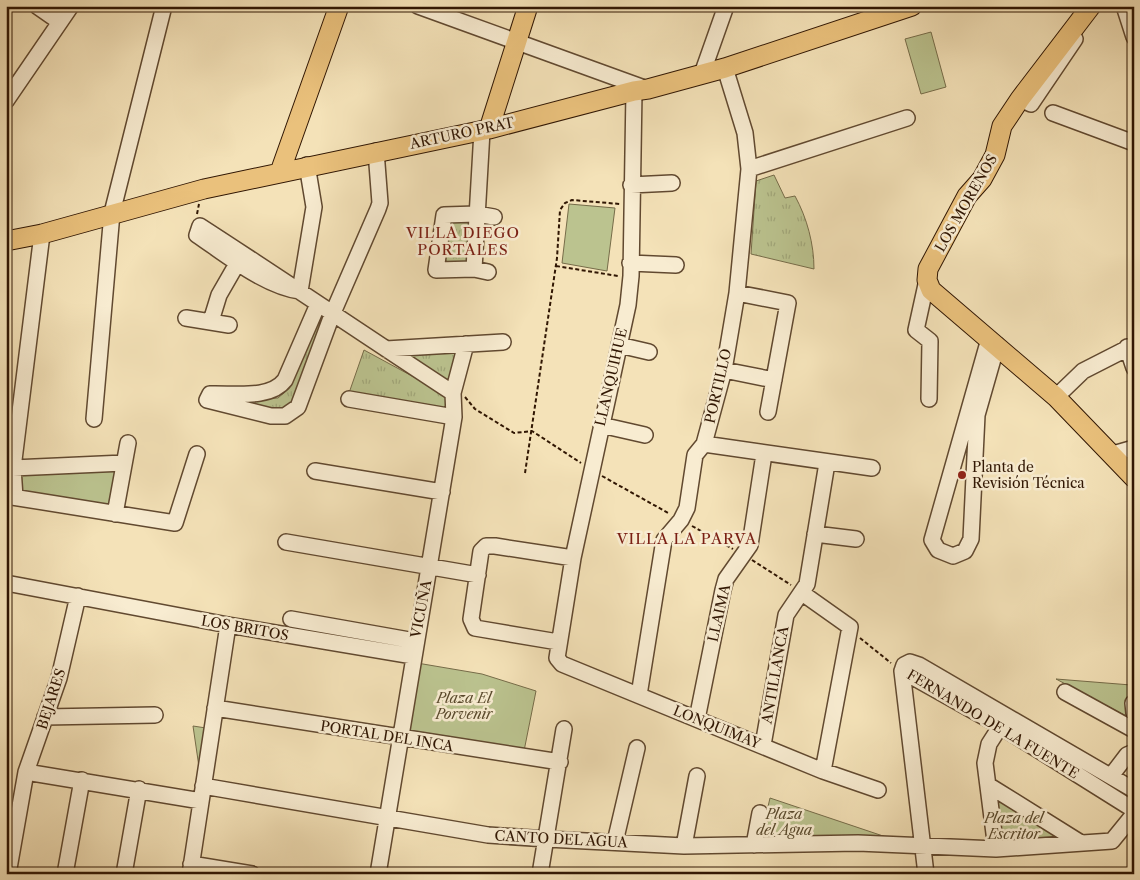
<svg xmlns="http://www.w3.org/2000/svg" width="1140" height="880" viewBox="0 0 1140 880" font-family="'Libre Caslon Text',serif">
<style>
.grass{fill:url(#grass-tufts);stroke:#766c49}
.park{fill:#bbc38f;stroke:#766c49}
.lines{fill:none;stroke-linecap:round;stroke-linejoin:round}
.minor-casing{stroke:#614930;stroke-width:18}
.major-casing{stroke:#301603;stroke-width:21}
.path{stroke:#301603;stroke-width:2;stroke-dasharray:4 2.5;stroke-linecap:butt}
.minor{stroke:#f8ecd1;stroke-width:15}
.major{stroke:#eac17c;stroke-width:19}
.poi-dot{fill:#8f2418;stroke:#f8ecd1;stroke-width:2}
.labels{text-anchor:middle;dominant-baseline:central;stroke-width:5;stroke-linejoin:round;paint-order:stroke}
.street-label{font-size:14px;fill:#301603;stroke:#f8ecd1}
.poi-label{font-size:14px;fill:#301603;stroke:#f8ecd1;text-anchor:start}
.park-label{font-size:14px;font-style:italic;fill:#5a4a2d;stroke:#f8ecd1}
.neighbourhood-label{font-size:15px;letter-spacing:1px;fill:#7a1f14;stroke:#f8ecd1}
</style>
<defs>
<pattern id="grass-tufts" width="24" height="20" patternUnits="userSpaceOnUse" patternTransform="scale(1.25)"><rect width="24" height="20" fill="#bbc38f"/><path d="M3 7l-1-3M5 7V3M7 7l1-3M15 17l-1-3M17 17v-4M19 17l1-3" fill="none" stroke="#a1a77a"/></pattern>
</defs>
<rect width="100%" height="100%" fill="#f4e2b8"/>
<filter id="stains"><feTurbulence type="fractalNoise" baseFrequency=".004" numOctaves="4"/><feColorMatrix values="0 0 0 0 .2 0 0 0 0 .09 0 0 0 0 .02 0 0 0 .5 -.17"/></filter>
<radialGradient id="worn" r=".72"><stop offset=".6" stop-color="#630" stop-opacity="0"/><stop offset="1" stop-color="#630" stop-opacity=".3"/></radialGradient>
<path class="grass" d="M774,175l11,23 10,-2c12,22 19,48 19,73l-63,-15 5,-73z
M447,219l23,1 -3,46h-28z
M318,311l11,4 -35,89c-20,15 -54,0 -76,-5l60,-1 8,-7z
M459,348l-6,37 -52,-32z
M364,350l83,45 -2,17 -96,-19z"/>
<path class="park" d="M931,32l15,55 -25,7 -16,-55z
M569,204l46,4 -8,63 -45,-8z
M116,469l-6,37 -89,-15v-19z
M417,663l65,11 54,17 -12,60 -118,-19z
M1056,679l75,6 -1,33z
M193,726l13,2 -7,39z
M990,790l83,51 -75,4z
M770,798l125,42 -135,1z"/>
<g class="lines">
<g class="minor-casing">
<path id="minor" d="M37,6l23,16
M418,6l229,83
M1124,6l10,31
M702,74l24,-68
M634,91l-3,185 -3,29 -55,253 -16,100 5,6 261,107 55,19
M1020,99l11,5 44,-65
M6,101l65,-95
M1053,113l81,30
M749,169l158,-51
M631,185l41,-2
M630,263l46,2
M474,269l8,-138
M488,272l-14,-3 -38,1 8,-55 33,-1 17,3
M927,280l-11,50 14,11 -1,58
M300,291c-34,-4 -75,-37 -103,-56l3,-9c85,55 169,112 253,167
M300,291l14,-84 -7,-42
M737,293l51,10 -20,109
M318,304l-33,76c-15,20 -52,13 -75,14l-3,6 64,16h14l13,-9 34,-92 46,-106 2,-6 -4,-52
M186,318l43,7
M211,321l8,-26 23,-40
M989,339l-57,201 6,10 15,6 12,-5 6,-12 6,-124 20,-70
M619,345l30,7
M1127,347l7,21
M386,349l117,-7
M724,370l50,10
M1056,397l27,-26 51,-26
M349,399l105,18
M94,419l18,-206 52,-207
M601,425l44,10
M704,444l168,24
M1113,454l21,-6
M13,468l111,-5
M315,471l127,21
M6,496l169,27 22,-69
M15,497l-2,-29 29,-234
M115,514l13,-71
M815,534l41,5
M286,542l192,33
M6,583l222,42 185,31
M802,593l48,34 -27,144
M291,619l124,22
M558,642l-83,-14 -4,-9 10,-68 5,-5h9l78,12
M902,671l2,-6 6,-3 9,3 215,125
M902,671l98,55 134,84
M902,671l24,203
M1065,692l69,38
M639,695l25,-155 17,-20 6,-12 8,-53 9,-11 20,-74 13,-77 12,-124 -4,-36 -20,-65
M1133,703l1,10
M215,708l345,54
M45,717l110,-2
M697,719l26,-129 3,-11 24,-34 14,-91
M763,745l23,-130 21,-31 20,-121
M26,772l175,29
M1111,776l16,-21 7,-3
M988,785l93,58
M203,786l285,49 59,4 137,7 174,-3 138,6 116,-8 22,-27
M615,842l22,-94
M754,845l6,-32
M684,846l13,-70
M996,849l-11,-86 4,-19 16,-25
M191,864l61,10
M8,874l18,-102 33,-94 19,-82
M65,874l17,-94
M124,874l15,-85
M190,874l38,-249
M378,874l76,-457 -1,-24 13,-49
M540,874l24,-145"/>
</g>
<g class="major-casing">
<path id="major" d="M1091,6l-71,93 -18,27 -7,29 -13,24 -15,17 -39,73 -1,11 4,10 125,107 78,81
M489,129l39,-123
M280,172l59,-166
M6,241l36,-7 162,-45 285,-60 145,-38 14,-2 77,-21 187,-62"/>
</g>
<path class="path" d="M197,214l2,-10
M556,266l62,10
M465,397l10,12 39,24 18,-2 49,32
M525,473l32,-215 3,-48 5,-7 7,-3 48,4
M602,476l68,38
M692,526l41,23
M752,560l39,25
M860,638l31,25"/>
<use href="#minor" class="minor"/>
<use href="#major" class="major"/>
</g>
<circle class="poi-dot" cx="962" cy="475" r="5"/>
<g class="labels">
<g class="street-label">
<text transform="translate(462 133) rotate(-12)">ARTURO PRAT</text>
<text transform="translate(966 203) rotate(-60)">LOS MORENOS</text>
<text transform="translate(611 377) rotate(-77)">LLANQUIHUE</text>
<text transform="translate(718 386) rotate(-77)">PORTILLO</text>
<text transform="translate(421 609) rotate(-79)">VICUÑA</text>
<text transform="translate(719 613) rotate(-77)">LLAIMA</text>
<text transform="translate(245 628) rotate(10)">LOS BRITOS</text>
<text transform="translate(775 675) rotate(-80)">ANTILLANCA</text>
<text transform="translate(51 699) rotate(-72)">BEJARES</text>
<text transform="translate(993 724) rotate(31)">FERNANDO DE LA FUENTE</text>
<text transform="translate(717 727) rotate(22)">LONQUIMAY</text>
<text transform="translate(387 736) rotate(9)">PORTAL DEL INCA</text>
<text transform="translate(561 839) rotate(3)">CANTO DEL AGUA</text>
</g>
<g class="poi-label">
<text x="972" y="467">Planta de<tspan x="972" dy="16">Revisión Técnica</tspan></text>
</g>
<g class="park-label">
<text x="464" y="698">Plaza El<tspan x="464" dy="16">Porvenir</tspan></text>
<text x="784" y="814">Plaza<tspan x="784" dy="16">del Agua</tspan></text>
<text x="1014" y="818">Plaza del<tspan x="1014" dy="16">Escritor</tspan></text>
</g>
<g class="neighbourhood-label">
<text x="463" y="232">VILLA DIEGO<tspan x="463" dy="17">PORTALES</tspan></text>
<text x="687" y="538">VILLA LA PARVA</text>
</g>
</g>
<rect width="1140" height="880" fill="none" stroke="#f4e2b8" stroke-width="25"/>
<rect x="8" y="8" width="1125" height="865" fill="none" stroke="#301603" stroke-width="2.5"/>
<rect x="12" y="12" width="1115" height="855" fill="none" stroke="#301603"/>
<rect width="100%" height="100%" filter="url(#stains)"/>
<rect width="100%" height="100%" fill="url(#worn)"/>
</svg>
